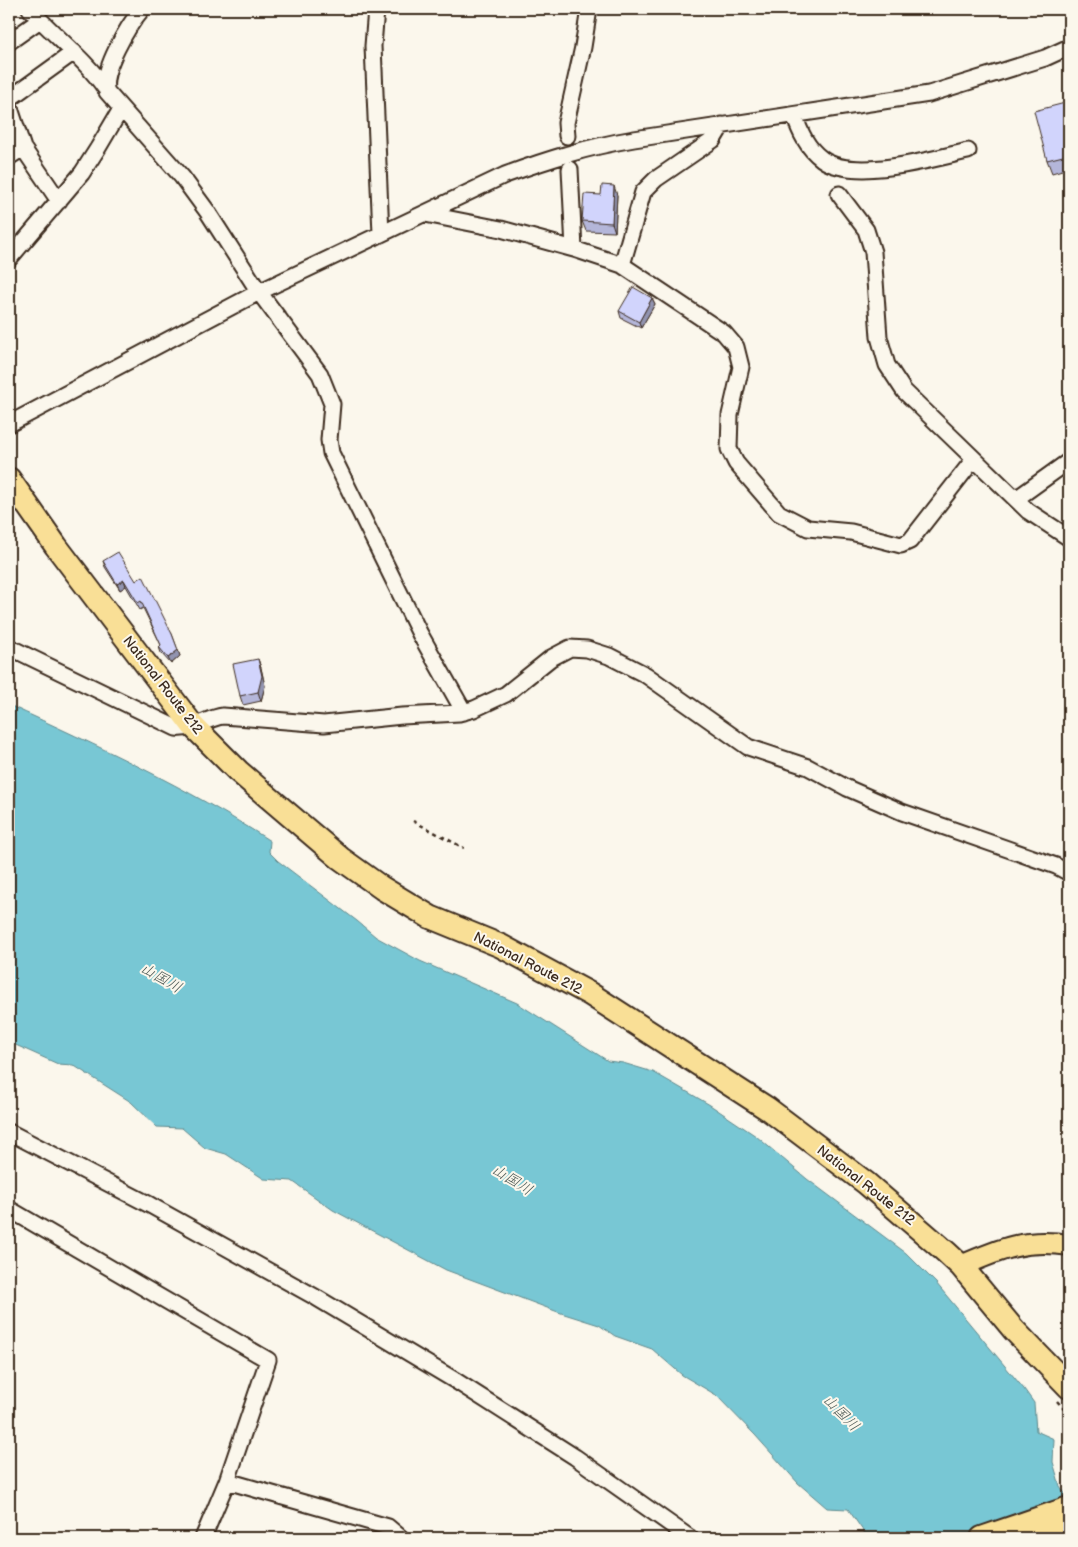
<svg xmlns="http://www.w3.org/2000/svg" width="1078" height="1547" viewBox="0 0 1078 1547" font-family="'Balsamiq Sans','Klee One',sans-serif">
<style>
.water{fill:#78c7d4;stroke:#60888b}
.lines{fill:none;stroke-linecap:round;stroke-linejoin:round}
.minor-casing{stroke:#3b2a1e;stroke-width:19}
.major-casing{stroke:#3b2a1e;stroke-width:24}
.highway-casing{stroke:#3b2a1e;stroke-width:26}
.path{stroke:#3b2a1e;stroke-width:2.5;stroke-dasharray:4 4;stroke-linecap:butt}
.minor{stroke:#fbf7ec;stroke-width:15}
.major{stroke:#f9df96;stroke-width:20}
.highway{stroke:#f9df96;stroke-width:22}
.wall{fill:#b4b6d9;stroke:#3b2a1e}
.shaded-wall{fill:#9294b0;stroke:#3b2a1e}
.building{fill:#d1d4fc;stroke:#3b2a1e}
.labels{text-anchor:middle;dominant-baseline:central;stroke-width:4;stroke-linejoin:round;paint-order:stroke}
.street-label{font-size:14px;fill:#3b2a1e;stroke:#fbf7ec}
.water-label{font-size:15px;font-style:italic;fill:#4d5955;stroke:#fbf7ec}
</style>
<rect width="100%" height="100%" fill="#fbf7ec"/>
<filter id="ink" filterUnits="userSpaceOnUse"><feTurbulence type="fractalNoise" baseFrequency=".02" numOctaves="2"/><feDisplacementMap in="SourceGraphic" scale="10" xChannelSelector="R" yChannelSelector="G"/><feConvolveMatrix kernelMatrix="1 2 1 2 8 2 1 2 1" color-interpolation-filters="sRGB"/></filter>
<g filter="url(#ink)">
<path class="water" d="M9,705c89,41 178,82 261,136l-1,11 9,9 79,60 19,16 44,24 97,42 91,58 15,2 30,9 57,33 46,31 51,43 99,74 30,30 88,106 10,14 2,28 18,8 -1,23 7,24 9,14v38h-201l-20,-29 -21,-1 -29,-25 -43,-48 -39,-40 -34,-20 -30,-26 -37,-13 -16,-11 -41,-13 -112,-42 -113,-60 -41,-29 -28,-2 -38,-25 -21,-6 -23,-20 -25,-1 -26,-25 -58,-37 -15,-1 -49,-22z"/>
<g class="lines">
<g class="minor-casing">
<path id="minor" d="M30,9c24,27 54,49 75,79
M142,9c-12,14 -43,64 -35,83l75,85 25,34 52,81 61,82 12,30 -3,36 2,13 89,181 44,78
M376,9l-3,37 8,188
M9,42l31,-22
M9,99l65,-47
M9,105l14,43
M794,115c6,17 13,33 28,44 32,23 110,0 146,-8
M567,136l-1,-13 17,-76 6,-38
M9,157l14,-9 36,53
M570,169l4,80
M839,194l27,36 7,22 6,85 8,28 17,26 124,120 41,27
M425,214l76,15 73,20 48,16 102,68 12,14 5,20 -11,48 -1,34 7,14 43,50 29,15 43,4 50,13 9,-4 64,-82
M9,259l73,-86 16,-25 23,-39
M622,265l21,-73 13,-13 57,-39 9,-15
M9,424l250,-132 246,-117c44,-16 82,-28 129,-36l295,-45 116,-36 24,-11
M1016,499l53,-38
M9,647l167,81c17,2 31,-10 47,-12l101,8 78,-8 57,-3 15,-4 32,-15 45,-36 19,-10 17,1 22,7 37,19 102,72 60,20 39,21 55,24 154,54 13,7
M9,1132l141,73 167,93 139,83 119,76 115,81
M9,1209l259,151 -41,121 -24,57
M227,1481l161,46 13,11"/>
</g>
<g class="major-casing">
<path id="major" d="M961,1266c39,-17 65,-28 108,-21"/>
</g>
<g class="highway-casing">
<path id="highway" d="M9,479l47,67 137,180 45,45 29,25 73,62 42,30 48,29 71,29 89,48 178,115 98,74 80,69 15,14 53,64 55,57
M982,1538l87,-30
M1042,1538l27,-9"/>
</g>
<path class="path" d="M413,821l51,27
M1057,1401l12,14"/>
<use href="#minor" class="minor"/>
<use href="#major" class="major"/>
<use href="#highway" class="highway"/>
</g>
<path class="wall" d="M1069,102v66l-17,5 -5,-13z
M601,195h16l-2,37 -29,-1 -4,-10z
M652,298l3,6 -14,24 -20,-10 -2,-7z
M103,561l33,20 36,53 8,22 -9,8 -10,-11 -2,-6 2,-2 -18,-37 -3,2 -14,-24 -6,4 -15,-23z
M258,659l3,9 4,18 -4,15 -18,4 -3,-9z"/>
<path class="shaded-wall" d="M614,186l3,9 -2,37 -3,-9z
M652,298l3,6 -14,24 -2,-6z
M124,580l2,6 -6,4 -3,-6z
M178,650l2,6 -9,8 -3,-6z
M258,659l3,9 4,18 -4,15 -3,-9z"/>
<path class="building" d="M1069,102v60l-2,-7 -20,5 -13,-49z
M602,185l12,1 -2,37 -30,-2 2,-27 17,1z
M633,287l19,11 -13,24 -20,-11z
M118,552l18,29 7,-5 29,58 6,16 -10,8 -9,-11 2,-2 -20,-44 -3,2 -14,-23 -7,4 -14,-23z
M258,659l4,17 -4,16 -18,4 -7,-32z"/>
</g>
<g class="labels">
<g class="street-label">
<text transform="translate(163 685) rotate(52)">National Route 212</text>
<text transform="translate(528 963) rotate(27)">National Route 212</text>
<text transform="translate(866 1185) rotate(38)">National Route 212</text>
</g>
<g class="water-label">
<text transform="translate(161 978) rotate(30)">山国川</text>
<text transform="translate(512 1180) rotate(32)">山国川</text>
<text transform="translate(841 1413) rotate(45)">山国川</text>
</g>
</g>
<rect width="1078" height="1547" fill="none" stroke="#fbf7ec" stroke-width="30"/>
<rect x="15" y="15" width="1048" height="1517" fill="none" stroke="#3b2a1e" stroke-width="2" filter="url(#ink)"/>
</svg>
